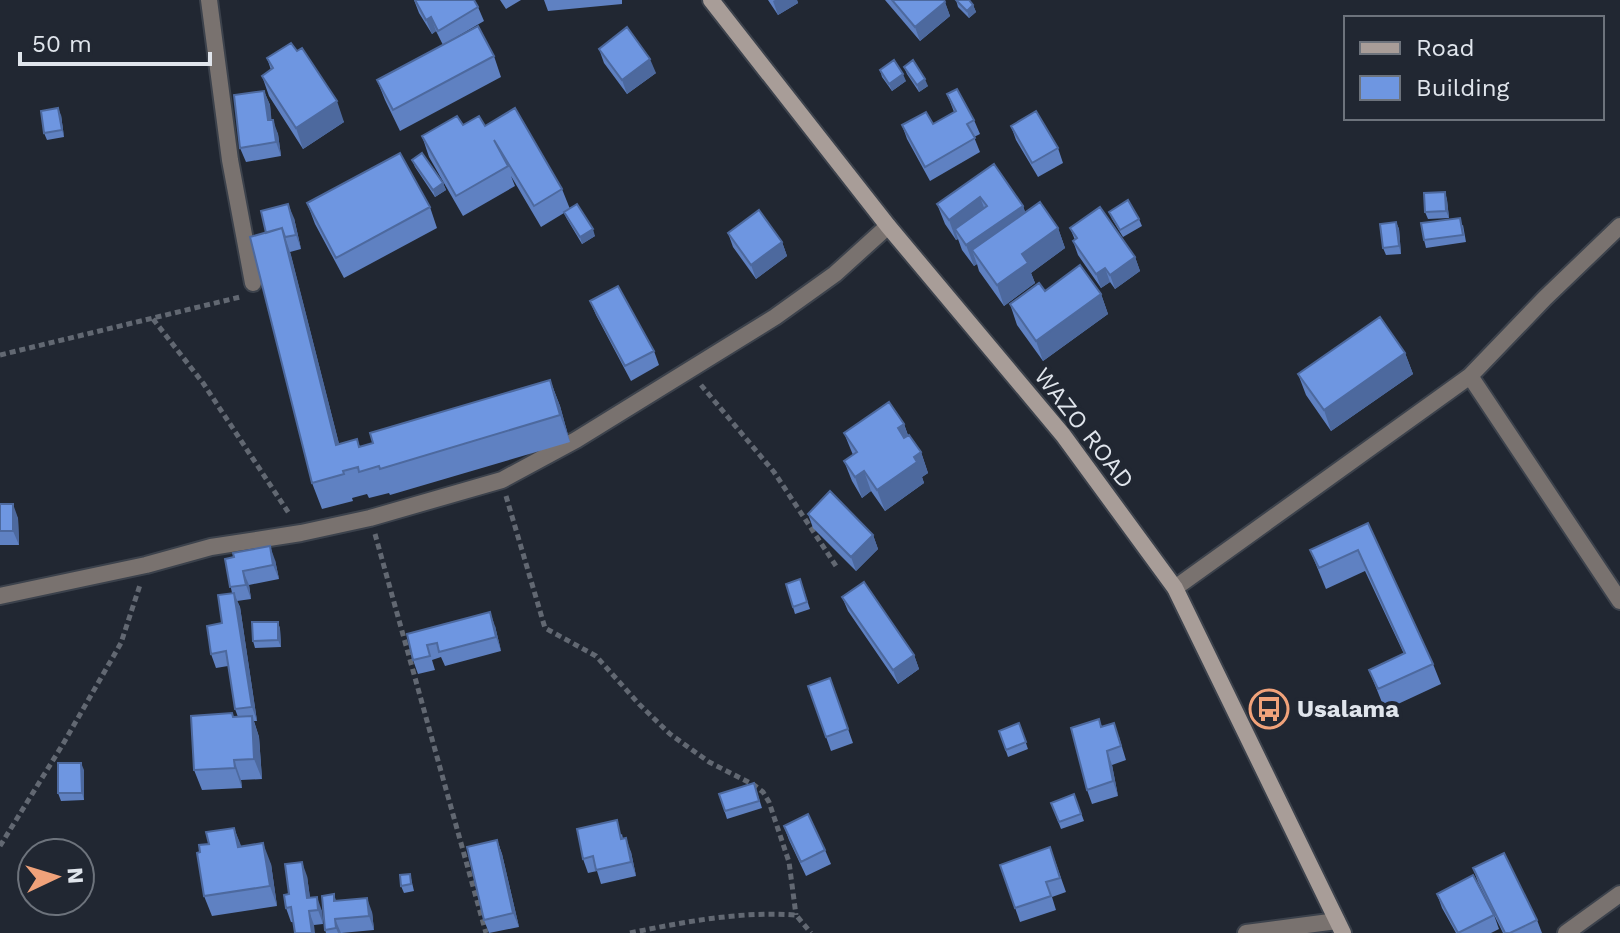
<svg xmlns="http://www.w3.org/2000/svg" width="1620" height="933" viewBox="0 0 1620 933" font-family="'Work Sans',sans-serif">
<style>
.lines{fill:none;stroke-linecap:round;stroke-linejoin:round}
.street-casing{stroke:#3c424c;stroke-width:20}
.secondary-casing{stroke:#3c424c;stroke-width:20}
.path{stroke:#626872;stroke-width:5;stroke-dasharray:6 4;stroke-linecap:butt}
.street{stroke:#79726f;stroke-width:16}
.secondary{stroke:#a89d98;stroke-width:16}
.wall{fill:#5f81c2}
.shaded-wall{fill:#4d699e}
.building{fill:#6e96e1;stroke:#4d699e;stroke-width:2}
.labels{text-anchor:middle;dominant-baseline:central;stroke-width:8;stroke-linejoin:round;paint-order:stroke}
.street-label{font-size:24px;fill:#e0e5ec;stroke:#212732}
.poi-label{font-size:24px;font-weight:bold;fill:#e0e5ec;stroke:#212732;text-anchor:start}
</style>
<rect width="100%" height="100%" fill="#212732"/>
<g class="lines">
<g class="street-casing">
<path id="street" d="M209,0l21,160 23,123
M1470,376l150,225
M1175,588l295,-212 75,-78 75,-72
M0,596l146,-31 65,-18 90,-14 69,-15 132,-38 74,-40 199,-123 60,-43 53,-48
M1246,933l91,-12
M1566,933l54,-39"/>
</g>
<g class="secondary-casing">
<path id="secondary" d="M711,0l177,226 175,209 112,153 168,345"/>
</g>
<path class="path" d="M153,319l50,64 87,132
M0,355l240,-58
M701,385l73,87 64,97
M506,496l39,132 51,28 43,48 31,30 39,28 45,23 9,7 6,10 20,60 7,53
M375,534l111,399
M0,846l63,-102 58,-101 19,-58
M630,933c54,-11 110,-22 166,-18l15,18"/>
<use href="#street" class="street"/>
<use href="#secondary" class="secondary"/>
</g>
<path class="wall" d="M414,0l64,7 6,14 -36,21 46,14 7,21 -101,54 -15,-31 -8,-20 66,-35 -7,-14 -4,3 -13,-21z
M500,0h21l-15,9z
M544,0h78v4l-74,7z
M768,0h29l1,3 -20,12z
M885,0h59l6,16 -30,25z
M956,0l17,5 3,7 -7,6 -11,-11z
M599,49l57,24 -29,21 -23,-31z
M297,51l47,71 -41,27 -34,-53 -7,-20 9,-6 -4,-12z
M904,67l24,19 -9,6 -12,-18z
M880,70l26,11 -14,10 -10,-14z
M264,91l6,14 1,15 7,14 3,22 -35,6 -6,-14z
M947,94l27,26 6,14 -6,3 6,15 -50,29 -23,-42 -5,-14 31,-1 21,-12z
M61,115l3,22 -17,3 -3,-7z
M463,125l22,1 77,63 8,20 25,27 -13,8 -15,-25 -3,-6 -23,14 -30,-51 4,10 -52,30 -34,-59 -7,-21z
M1011,126l47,22 5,15 -25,14 -22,-37z
M412,160l31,23 3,7 -11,7 -20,-30z
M994,164l29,42 2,6 33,16 7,20 -34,25 4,10 -31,23 -25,-35 -2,-7 -3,2 -12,-16 -4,-11 -2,1 -11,-16 -8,-20z
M1445,192l2,8 2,18 -21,1 -3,-7z
M307,203l123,4 7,21 -93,50 -29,-54z
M1109,212l30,7 3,7 -19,11 -11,-18z
M294,218l7,31 -11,3 49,192 21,3 13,-4 177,-63 10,26 10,36 -180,53 -1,-2 -20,5 -2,-4 -15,4 1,3 -31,8 -10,-26 -46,-250z
M1396,222l3,7 2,25 -15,1 -3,-7z
M1463,225l3,17 -40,6 -2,-8z
M1070,228l65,29 5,14 -25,18 -5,-7 -9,6 -23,-33 -5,-14 2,-1z
M728,233l54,9 5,14 -31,23 -23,-32z
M1045,291l56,3 7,20 -65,47 -26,-36 -7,-21z
M590,301l64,50 5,14 -28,16 -35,-66z
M1405,353l8,21 -82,57 -25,-36 -8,-21z
M904,424l4,11 13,17 7,21 -6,4 2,6 -39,28 -14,-20 -9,7 -10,-17 -8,-20 9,-6 -9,-22z
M0,504l18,14 1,27h-19z
M808,514l65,21 5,14 -22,22 -43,-43z
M1368,523l65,141 8,20 -56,26 -16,-40 35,-16 -39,-83 -39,18 -16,-39z
M225,559l50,1 4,19 -30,6 2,14 -14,2 3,6 17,114h-3l5,16 3,42 -21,1 1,8 -40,2 -8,-20 40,-53h4l-3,-8 -7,-43 -12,2 -5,-14 21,-61z
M800,579l10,30 -15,5 -9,-30z
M842,597l72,58 5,14 -21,15 -50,-73z
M278,622l2,7 1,18 -26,1 -2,-7z
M495,626l6,25 -56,15 -4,-9 -9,3 3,10 -17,4 -5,-14 -6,-26z
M830,678l23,65 -22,8 -23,-65z
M1019,723l9,26 -20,8 -9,-26z
M1101,727l18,10 7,23 -14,5 6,31 -26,8 -5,-14z
M84,770v30l-23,1 -3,-8z
M754,783l8,25 -35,11 -8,-25z
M1074,794l10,27 -23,8 -10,-26z
M784,826l41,24 6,14 -25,12 -17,-36z
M234,828l7,19 30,17 6,42 -65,10 -8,-20 -4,-44 9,-8z
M622,834l1,5 8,13 5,24 -35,8 -4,-13 -9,2 -5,-14z
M497,840l5,14 17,73 -30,6 -5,-13z
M1050,847l16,45 -14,5 4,13 -36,12 -20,-57z
M1473,868l64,52 5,13h-39l-25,-51z
M410,874l4,17 -10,2 -3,-7z
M307,876l3,22 12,13 1,13 -9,1 -23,-3 -5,-14 3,-14z
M334,894l2,7 36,11 2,18 -33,3h-15l-1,-3z
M1437,894l57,21 5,14 -8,4h-35l-14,-25z"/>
<path class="shaded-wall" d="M775,0h22l1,3 -20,12 -5,-14z
M945,2l5,14 -30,25 -5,-14z
M973,5l3,7 -7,6 -2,-7z
M431,17l5,14 -4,3 -6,-14z
M650,59l6,14 -29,21 -5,-14z
M903,74l3,7 -14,10 -3,-7z
M925,79l3,7 -9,6 -2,-7z
M264,91l6,14 3,29 -5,-14z
M337,101l7,21 -41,27 -7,-21z
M58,108l3,7 3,22 -2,-7z
M273,120l5,14 3,22 -5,-14z
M443,183l3,7 -11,7 -2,-7z
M1445,192l2,8 2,18 -3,-7z
M980,197l8,21 -33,11 3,10 -2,1 -7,-20z
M288,204l6,14 7,31 -5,-14z
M1023,206l7,20 -58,24 5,14 -3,2 -8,-21z
M1396,222l3,7 2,25 -2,-8z
M282,228l9,27 55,216 -10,-26z
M1058,228l7,20 -34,25 4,10 -31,23 -7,-21 25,-31z
M593,229l2,7 -13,8 -2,-7z
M782,242l5,14 -31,23 -5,-14z
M1135,257l5,14 -25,18 -5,-14z
M1105,268l5,14 -9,6 -5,-14z
M1101,294l7,20 -65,47 -7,-20z
M1405,353l8,21 -82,57 -7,-21z
M550,380l10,26 10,36 -10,-27z
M904,424l7,21 -6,4 -7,-21z
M921,452l7,21 -6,4 2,6 -39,28 -8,-21z
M864,471l7,20 -9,7 -7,-21z
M13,504l5,14 1,27 -6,-14z
M873,535l5,14 -22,22 -5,-14z
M270,546l5,14 4,19 -6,-14z
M243,571l6,14 2,14 -5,-14z
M234,593l6,14 17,114 -5,-14z
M490,612l5,14 6,25 -5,-14z
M278,622l2,7 1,18 -3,-7z
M914,655l5,14 -21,15 -5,-14z
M252,716l7,21 3,42 -8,-20z
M1107,751l5,14 6,31 -5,-15z
M234,760l7,20 1,8 -7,-20z
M81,763l3,7v30l-2,-7z
M234,828l8,20 -4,-1z
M626,838l5,14 5,24 -5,-14z
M497,840l5,14 17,73 -6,-14z
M263,843l8,21 6,42 -7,-20z
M302,862l5,14 5,36 -5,-14z
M317,897l5,14 1,13 -5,-14z
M367,898l5,14 2,18 -5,-14z
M309,911l5,14 1,8h-3z
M335,919l6,14h-3l-2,-5z"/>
<path class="building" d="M415,0h59l4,7 -40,24 -7,-14 -5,3z
M892,0h52l1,2 -30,25z
M956,0h13l4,5 -6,6z
M478,26l16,30 -101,54 -16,-30z
M627,27l23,32 -28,21 -23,-31z
M291,43l6,8 5,-3 35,53 -41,27 -34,-52 11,-8 -6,-10z
M894,60l9,14 -14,10 -9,-14z
M913,60l12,19 -8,6 -13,-18z
M957,89l17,31 -7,4 8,14 -50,29 -23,-42 24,-13 7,12 23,-13 -9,-17z
M264,91l4,29h5l3,22 -36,6 -6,-53z
M58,108l4,22 -18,3 -3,-22z
M515,108l47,81 -28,17 -40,-66 14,26 -52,30 -34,-60 35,-20 6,9 16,-9 6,10z
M1036,111l22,37 -26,15 -21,-37z
M400,153l30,54 -94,51 -29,-55z
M422,153l21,30 -10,7 -21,-30z
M994,164l29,42 -57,39 -11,-16 32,-23 -7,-9 -31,23 -12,-16z
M1445,192l1,19 -21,1 -1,-19z
M1128,200l11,19 -19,11 -11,-18z
M1040,202l18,26 -36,26 6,9 -31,22 -25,-35z
M288,204l8,31 -11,2 -3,-9 -16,5 -5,-22z
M577,204l16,25 -13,8 -16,-25z
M1100,207l35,50 -25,18 -5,-7 -9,6 -23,-33 4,-3 -7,-10z
M759,210l23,32 -31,23 -23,-32z
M1460,218l3,17 -39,5 -3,-17z
M1396,222l3,24 -16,2 -3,-24z
M282,228l54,217 21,-6 2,8 14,-4 -3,-10 180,-53 10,35 -180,54 -1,-3 -20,6 -1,-5 -15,4 1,3 -32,9 -62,-246z
M1080,265l21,29 -65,47 -26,-37 29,-21 6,8z
M618,286l36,65 -29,15 -35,-65z
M1380,317l25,36 -81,57 -26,-36z
M889,402l15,22 -6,4 6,10 5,-3 12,17 -7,5 3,5 -40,28 -13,-19 -9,6 -11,-16 13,-9 -13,-19z
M830,491l43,44 -22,22 -43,-43z
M0,504h13v27h-13z
M1368,523l65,141 -55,25 -9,-19 36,-17 -47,-103 -39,18 -9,-18z
M270,546l3,19 -30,6 3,14 -16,2 -5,-28 9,-2 -1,-4z
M800,579l7,23 -14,5 -7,-23z
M864,582l50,73 -21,15 -51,-73z
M234,593l18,114 -17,2 -9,-58 -15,3 -4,-28 15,-3 -4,-28z
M490,612l6,25 -57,15 -2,-9 -10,2 3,11 -17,4 -6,-26z
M252,622h26v18l-25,1z
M830,678l18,51 -22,8 -18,-51z
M232,713l1,4 19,-1 2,43 -20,1 1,8 -41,2 -3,-54z
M1099,719l2,8 13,-4 7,23 -14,5 6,30 -26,9 -16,-62z
M1019,723l7,19 -20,8 -7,-19z
M58,763h23l1,30h-24z
M754,783l5,18 -34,10 -6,-17z
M1074,794l7,20 -22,8 -8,-19z
M808,814l17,36 -24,12 -17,-36z
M617,820l4,19 5,-1 5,24 -35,8 -3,-14 -10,3 -6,-30z
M234,828l4,19 25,-4 7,43 -66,10 -7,-43 3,-1 -1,-7 10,-1 -3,-12z
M497,840l16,73 -29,7 -17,-73z
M1050,847l10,31 -14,4 5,14 -36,12 -15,-43z
M1504,853l33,67 -27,13h-5l-32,-65z
M302,862l5,36 10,-1 1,13 -9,1 3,22h-17l-4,-26 -5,1 -2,-13 5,-1 -4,-30z
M410,874l1,10 -10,2 -1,-11z
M1473,875l21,40 -36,18 -21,-39z
M334,894v7l33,-3 2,18 -34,3 1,9 -11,2 -3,-34z"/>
<defs>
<g id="bus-ring" transform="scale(2)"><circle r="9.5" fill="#212732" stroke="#f0a27a" stroke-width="1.5"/><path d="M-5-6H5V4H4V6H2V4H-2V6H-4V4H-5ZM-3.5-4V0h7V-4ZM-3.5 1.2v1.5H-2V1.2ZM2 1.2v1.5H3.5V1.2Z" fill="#f0a27a"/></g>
</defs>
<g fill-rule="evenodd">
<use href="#bus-ring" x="1269" y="709"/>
</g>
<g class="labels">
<g class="street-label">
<text transform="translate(1084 428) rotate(52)">WAZO ROAD</text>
</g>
<g class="poi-label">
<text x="1297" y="709">Usalama</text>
</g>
</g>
<rect x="1344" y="16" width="260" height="104" fill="#212732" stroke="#6d737c" stroke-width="2"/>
<rect x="1360" y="42" width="40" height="12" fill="#a89d98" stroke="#6d737c" stroke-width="2"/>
<text x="1416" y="56" font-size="24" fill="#e0e5ec">Road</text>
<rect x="1360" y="76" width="40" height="24" fill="#6e96e1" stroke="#6d737c" stroke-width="2"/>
<text x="1416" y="96" font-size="24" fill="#e0e5ec">Building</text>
<g transform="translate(56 877) rotate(86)"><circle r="38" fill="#212732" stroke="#6d737c" stroke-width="2"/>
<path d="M0-6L14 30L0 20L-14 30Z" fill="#f0a27a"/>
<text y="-12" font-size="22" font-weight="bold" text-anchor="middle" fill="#e0e5ec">N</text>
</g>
<path d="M20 52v12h190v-12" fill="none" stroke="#e0e5ec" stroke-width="4"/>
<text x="32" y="52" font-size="24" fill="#e0e5ec" stroke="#212732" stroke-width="6" paint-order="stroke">50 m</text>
</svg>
